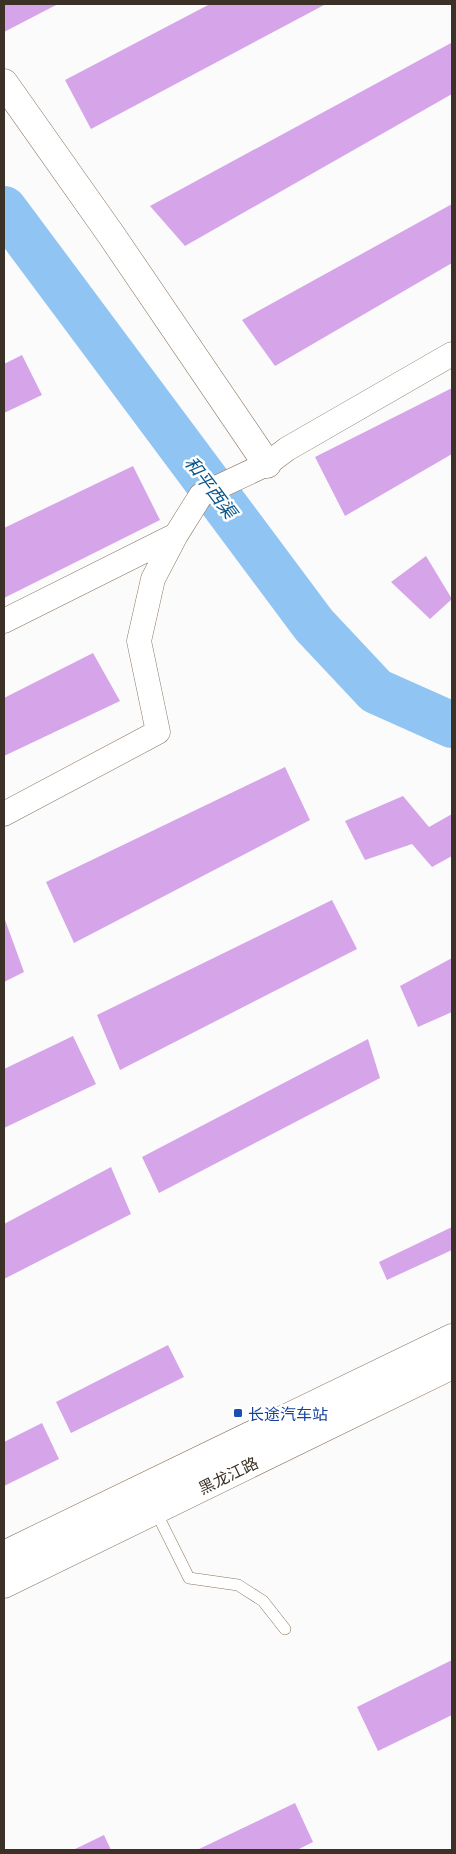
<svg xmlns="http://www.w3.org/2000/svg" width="456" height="1854" viewBox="0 0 456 1854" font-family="'Playfair Display','Noto Sans SC',serif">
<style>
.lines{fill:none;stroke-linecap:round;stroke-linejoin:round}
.river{stroke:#90c5f3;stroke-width:46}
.building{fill:#d6a5e9}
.service-casing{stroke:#8b745e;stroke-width:12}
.minor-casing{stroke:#8b745e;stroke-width:25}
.tertiary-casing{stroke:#8b745e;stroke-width:29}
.secondary-casing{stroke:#8b745e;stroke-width:29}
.service{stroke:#fff;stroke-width:11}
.minor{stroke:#fff;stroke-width:24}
.tertiary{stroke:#fff;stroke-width:28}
.secondary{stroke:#fff;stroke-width:28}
.transit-dot{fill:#1a4fb4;stroke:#fff;stroke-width:2}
.labels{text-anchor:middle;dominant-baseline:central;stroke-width:5;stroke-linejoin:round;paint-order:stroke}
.transit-label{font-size:16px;fill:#164399;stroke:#fff;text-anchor:start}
.street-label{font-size:16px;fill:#3b3127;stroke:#fff}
.water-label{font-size:18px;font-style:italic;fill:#08578c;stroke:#fff}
</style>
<rect width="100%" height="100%" fill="#fbfbfb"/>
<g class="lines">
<path class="river" d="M4,209l310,416 62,66 76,34"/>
</g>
<path class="building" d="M4,4h54l-54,28z
M210,4h116l-235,125 -26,-49z
M451,43l1,51 -267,152 -35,-40z
M452,204v59l-177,103 -33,-46z
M22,355l20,40 -38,18v-49z
M452,388v66l-107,62 -30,-59z
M133,466l27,54 -156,78v-70z
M426,556l26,43 -22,20 -39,-37z
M93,653l27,48 -116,55v-58z
M285,767l25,53 -236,123 -28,-61z
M403,796l26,31 23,-13v42l-20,11 -20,-23 -47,16 -20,-39z
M332,900l25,49 -237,121 -23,-55z
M4,917l20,55 -20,10z
M452,958v54l-34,15 -18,-41z
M73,1036l23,48 -92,44v-59z
M368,1039l12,39 -221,115 -17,-36z
M111,1167l20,47 -127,65v-55z
M452,1227v23l-65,30 -8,-18z
M168,1345l16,32 -113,56 -15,-31z
M42,1423l17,36 -55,27v-44z
M452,1660v55l-74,36 -21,-44z
M295,1803l18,39 -16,8h-100z
M104,1835l7,15h-38z"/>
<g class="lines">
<g class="service-casing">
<path id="service" d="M155,1510l34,68 49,7 25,16 22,28"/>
</g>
<g class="minor-casing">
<path id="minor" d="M4,621l172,-86
M4,814l154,-82 -19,-91 14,-62 23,-44 25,-40 66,-31 20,-15 165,-95"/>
</g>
<g class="tertiary-casing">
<path id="tertiary" d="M4,83l108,153 155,228"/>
</g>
<g class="secondary-casing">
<path id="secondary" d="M4,1555l448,-217
M4,1584l448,-219"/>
</g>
<use href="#service" class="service"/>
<use href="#minor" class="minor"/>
<use href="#tertiary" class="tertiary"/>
<use href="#secondary" class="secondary"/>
</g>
<rect class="transit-dot" x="233" y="1408" width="10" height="10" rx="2.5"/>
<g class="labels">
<g class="transit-label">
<text x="248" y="1413">长途汽车站</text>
</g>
<g class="street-label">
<text transform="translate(228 1475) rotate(-26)">黑龙江路</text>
</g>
<g class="water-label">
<text transform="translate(211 487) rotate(53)">和平西渠</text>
</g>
</g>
<rect width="456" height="1854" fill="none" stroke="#3b3127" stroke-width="10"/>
</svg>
